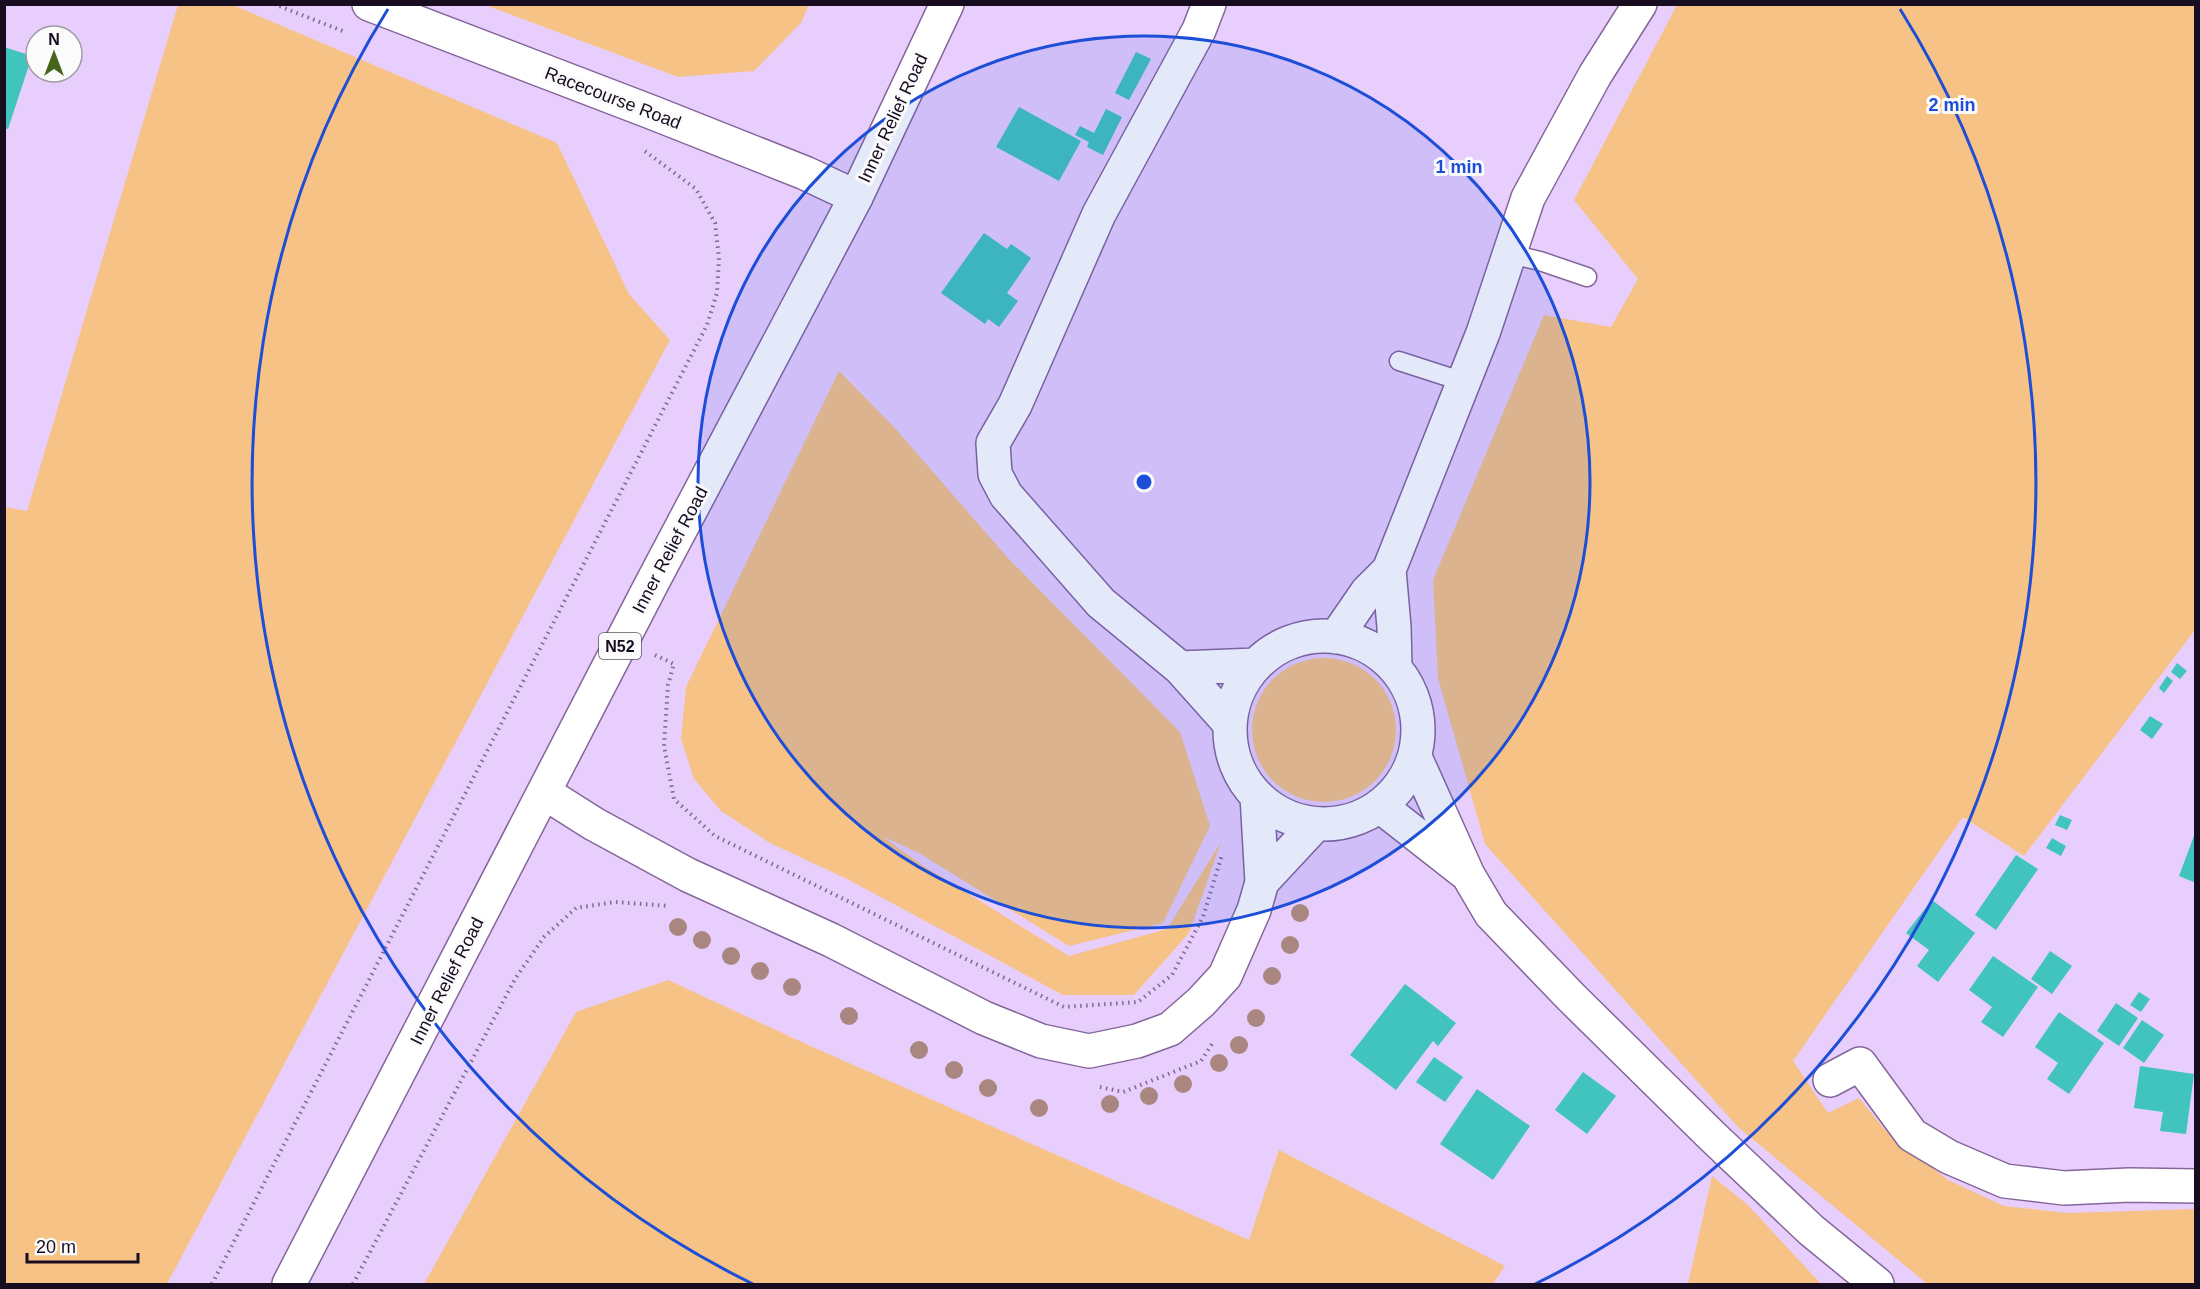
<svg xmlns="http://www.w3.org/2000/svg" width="2200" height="1289" viewBox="0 0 2200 1289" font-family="Helvetica,sans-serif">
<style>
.green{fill:#f6c286}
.building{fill:#40c4bd}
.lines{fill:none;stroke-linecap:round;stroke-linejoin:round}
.service-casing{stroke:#84669b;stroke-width:21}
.minor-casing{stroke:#84669b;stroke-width:36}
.tertiary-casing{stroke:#84669b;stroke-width:36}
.primary-casing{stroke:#84669b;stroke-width:36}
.path{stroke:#7d6a8c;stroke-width:4;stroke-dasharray:1.5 4.5;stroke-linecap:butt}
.service{stroke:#fff;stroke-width:18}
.minor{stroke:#fff;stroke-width:33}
.tertiary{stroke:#fff;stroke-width:33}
.primary{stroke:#fff;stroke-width:33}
.tree{fill:#a98780}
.ring{fill:none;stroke:#1d4ed8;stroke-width:3}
.labels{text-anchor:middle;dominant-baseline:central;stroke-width:6;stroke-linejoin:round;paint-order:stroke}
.shield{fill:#fbfbfb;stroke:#5c5462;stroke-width:1.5}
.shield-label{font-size:16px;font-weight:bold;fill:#180c21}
.street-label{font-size:18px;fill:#180c21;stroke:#fbfbfb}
.centre{fill:#1d4ed8;stroke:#fbfbfb;stroke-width:3}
.ring-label{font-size:18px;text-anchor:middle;font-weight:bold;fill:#1d4ed8;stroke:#fbfbfb;stroke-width:6;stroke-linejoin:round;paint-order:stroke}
</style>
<rect width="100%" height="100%" fill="#e8cefd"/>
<path class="green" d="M178,5h55l324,138 72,151 41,46 -503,944h-162v-777l22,4z
M485,5l324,-1v1l-8,18 -47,48 -76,6z
M1677,5h518v625l-171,226 -61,-39 -170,244 35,52 31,-15 26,32 63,50 56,26 63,7 128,-4v75l-269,-1 -188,-156 -253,-283 -47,-166 -5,-98 111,-265 67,12 27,-48 -64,-79z
M839,371l55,56 113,130 173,175 30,94 -47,97 -94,23 -150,-93 -37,-17 40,29 147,91 98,-27 54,-87 -32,91 -55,62h-71l-216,-116 -77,-36 -49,-32 -27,-32 -13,-40 5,-52z
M1252 730a72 72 0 1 1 144 0a72 72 0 1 1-144 0Z
M668,980l138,64 443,196 30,-90 226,116 -12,18h-1069l152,-272z
M1712,1176l36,29 73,79h-133z"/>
<path class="building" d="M4,47l28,9 -24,73 -4,-1z
M1136,52l15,7 -22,41 -14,-7z
M1019,107l62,34 -22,40 -63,-34z
M1106,109l16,8 -19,38 -16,-8 2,-5 -14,-7 5,-9 14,7z
M984,233l23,16 4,-5 20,14 -24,35 11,8 -19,26 -11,-8 -3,5 -44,-31z
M2177,663l10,8 -7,8 -9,-7z
M2167,676l6,5 -9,12 -5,-5z
M2150,716l13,8 -11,15 -12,-9z
M2060,815l12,5 -5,10 -12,-5z
M2195,833h1v50l-17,-7z
M2052,838l14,8 -5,10 -15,-8z
M2016,855l22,14 -42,61 -21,-15z
M1932,900l43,33 -37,49 -21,-16 12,-16 -23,-17z
M2050,951l22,15 -20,28 -21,-15z
M1993,956l45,31 -35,50 -22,-15 11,-15 -23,-17z
M1405,984l51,39 -18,23 -5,-5 -37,49 -46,-35z
M2139,992l11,7 -9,13 -11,-7z
M2116,1003l22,15 -19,28 -22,-15z
M2059,1012l45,31 -35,51 -22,-15 11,-16 -23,-16z
M2142,1020l22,15 -20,28 -21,-15z
M1434,1057l29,20 -18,25 -29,-20z
M2140,1066l54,8 -8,60 -26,-3 3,-19 -29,-4z
M1583,1072l33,24 -29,38 -32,-24z
M1477,1089l53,37 -37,54 -53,-36z"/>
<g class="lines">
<g class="service-casing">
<path id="service" d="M1510,254l30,7 47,16
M1399,361l65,21"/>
</g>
<g class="minor-casing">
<path id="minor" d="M1209,4l-10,26 -100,184 -84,191 -22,38 2,31 11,21 95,108 79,65 50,56
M1389,570l5,57 1,40
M1230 730a94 94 0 1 1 188 0a94 94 0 1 1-188 0Z
M1336,637l31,-45 22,-22 94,-237 45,-135 67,-123 45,-71
M1180,668l76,-3
M1415,757l53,118 23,39 80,83 140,138 100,95 66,54
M545,793l49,31 94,51 143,65 153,78 57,23 48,10 48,-10 33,-12 31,-27 24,-26 29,-66 8,-28 -5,-86
M1380,806l84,66
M1262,882l54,-58
M1830,1080l30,-16 52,71 37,22 56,24 59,7 65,-3 67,1"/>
</g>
<g class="tertiary-casing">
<path id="tertiary" d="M369,4l282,108 154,61 51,24"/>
</g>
<g class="primary-casing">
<path id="primary" d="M289,1284l362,-699 205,-388 91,-193"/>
</g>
<path class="path" d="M274,4l71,28
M655,655l19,9 -6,21 -4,61 10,53 41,37 349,171 74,-5 34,-27 31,-58 19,-62
M1100,1087l23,5 78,-31 13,-20
M212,1284l495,-959 10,-32 2,-35 -4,-35 -19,-34 -54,-40
M353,1284l162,-305 29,-42 32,-29 39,-6 54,4"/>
<use href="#service" class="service"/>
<use href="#minor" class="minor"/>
<use href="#tertiary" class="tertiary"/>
<use href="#primary" class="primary"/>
</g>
<g class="tree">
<circle cx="1300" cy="913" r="9"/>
<circle cx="678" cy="927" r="9"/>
<circle cx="702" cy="940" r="9"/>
<circle cx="1290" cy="945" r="9"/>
<circle cx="731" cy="956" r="9"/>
<circle cx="760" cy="971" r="9"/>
<circle cx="1272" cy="976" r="9"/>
<circle cx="792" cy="987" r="9"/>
<circle cx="849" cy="1016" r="9"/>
<circle cx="1256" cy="1018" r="9"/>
<circle cx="1239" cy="1045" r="9"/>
<circle cx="919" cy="1050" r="9"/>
<circle cx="1219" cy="1063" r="9"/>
<circle cx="954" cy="1070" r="9"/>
<circle cx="1183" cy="1084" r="9"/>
<circle cx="988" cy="1088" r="9"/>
<circle cx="1149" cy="1096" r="9"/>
<circle cx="1110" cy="1104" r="9"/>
<circle cx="1039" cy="1108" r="9"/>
</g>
<circle cx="1144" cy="482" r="446" fill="#1d4ed8" fill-opacity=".12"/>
<g class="ring">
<circle cx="1144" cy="482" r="446"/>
<path d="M753 1284A892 892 0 0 1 388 9M1900 9A892 892 0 0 1 1535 1284"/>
</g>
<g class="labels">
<rect class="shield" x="599" y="633" width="42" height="26" rx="4.5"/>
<g class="shield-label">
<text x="620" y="646">N52</text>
</g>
<g class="street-label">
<text transform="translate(613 98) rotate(21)">Racecourse Road</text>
<text transform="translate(893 118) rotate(-65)">Inner Relief Road</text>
<text transform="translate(670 550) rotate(-62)">Inner Relief Road</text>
<text transform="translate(447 981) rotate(-63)">Inner Relief Road</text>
</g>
</g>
<circle cx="1144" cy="482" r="9" class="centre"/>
<g class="ring-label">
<text x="1952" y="111">2 min</text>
<text x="1459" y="173">1 min</text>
</g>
<rect width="2200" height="1289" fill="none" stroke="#180c21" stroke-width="12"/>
<g transform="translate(54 54)"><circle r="28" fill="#fbfbfb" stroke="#a09ba4" stroke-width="1.5"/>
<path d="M0-4.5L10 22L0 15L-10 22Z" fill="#45651b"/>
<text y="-9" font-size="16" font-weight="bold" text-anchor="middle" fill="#180c21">N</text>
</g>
<path d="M27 1253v9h111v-9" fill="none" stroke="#180c21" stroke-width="3"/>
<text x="36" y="1253" font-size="18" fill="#180c21" stroke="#fbfbfb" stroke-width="4.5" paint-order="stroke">20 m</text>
</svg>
